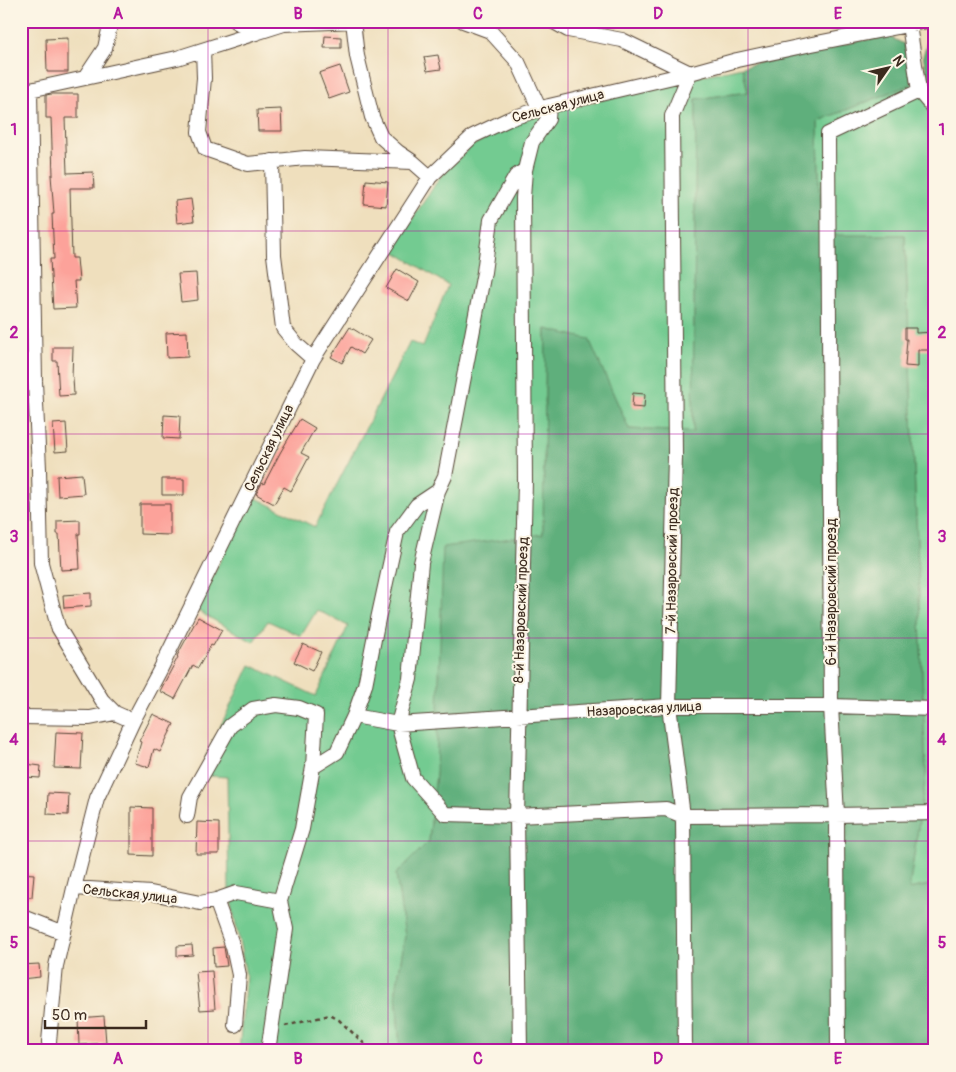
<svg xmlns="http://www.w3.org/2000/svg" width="956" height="1072" viewBox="0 0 956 1072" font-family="Pangolin,sans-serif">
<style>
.green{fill:#73cb91;stroke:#577a58}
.forest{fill:#5eaf7b;stroke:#4c6c4c}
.building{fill:#fca29a}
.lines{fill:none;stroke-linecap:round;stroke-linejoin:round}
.minor-casing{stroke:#564536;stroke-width:16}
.path{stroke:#564536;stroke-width:2.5;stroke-dasharray:4 4;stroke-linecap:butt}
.minor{stroke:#fff;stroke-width:14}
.grid{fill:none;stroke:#b5179e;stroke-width:1;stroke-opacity:0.55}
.labels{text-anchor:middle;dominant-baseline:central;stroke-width:4;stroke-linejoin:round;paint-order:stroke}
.street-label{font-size:14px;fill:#3b2a1e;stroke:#fcf5e5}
.neatline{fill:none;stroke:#b5179e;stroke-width:2}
.grid-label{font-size:16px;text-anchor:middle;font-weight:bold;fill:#b5179e}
</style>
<rect width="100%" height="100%" fill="#fcf5e5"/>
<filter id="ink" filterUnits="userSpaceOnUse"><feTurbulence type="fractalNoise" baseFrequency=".02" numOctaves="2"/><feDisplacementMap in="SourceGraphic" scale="10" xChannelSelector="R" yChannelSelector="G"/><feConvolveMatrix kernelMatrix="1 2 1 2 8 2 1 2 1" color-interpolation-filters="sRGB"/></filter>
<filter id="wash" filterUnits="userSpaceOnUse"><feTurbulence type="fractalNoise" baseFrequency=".0096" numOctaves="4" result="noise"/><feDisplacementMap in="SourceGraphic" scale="20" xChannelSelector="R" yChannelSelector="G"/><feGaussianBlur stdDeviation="1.12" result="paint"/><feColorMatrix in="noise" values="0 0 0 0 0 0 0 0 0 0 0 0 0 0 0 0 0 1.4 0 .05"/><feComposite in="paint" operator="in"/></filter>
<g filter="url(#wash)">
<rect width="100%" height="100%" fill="#efdfbd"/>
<path class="green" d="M742,67l6,25 -52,7 -3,334 -64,-4 -40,-89 -43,-11 -3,205 -107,240 -7,67 -33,33 9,62 -9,55 4,60h-161l7,-76 -17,-85 -2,-113 -30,-2 53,-110 66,31 32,-70 -31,-16 -16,26 -33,-15 -15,21 -57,-32 56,-114 63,31 95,-185 13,5 25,-62 -56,-35 48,-73 30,-30 42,-23 26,-8 140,-35z
M929,81l6,6v797l-26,5 17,-115 -21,-539 -85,1 -2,-115 94,-37z"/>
<path class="forest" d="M935,31v56l-6,-6 -6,-25 7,-24z
M888,36l16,8 8,40 -94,37 2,114h85l21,539 -17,115 26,-5v167h-535l-4,-60 9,-55 -9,-62 33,-33 7,-67 7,-227 100,-13 3,-205 43,10 40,90 64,3 3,-333 52,-7 -6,-25 72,-18z"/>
<g id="blocks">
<path class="building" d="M325,36l16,1v11h-17z
M68,38v34h-21l-1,-33z
M438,55l3,14 -14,2 -3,-14z
M340,66l9,26 -20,7 -10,-26z
M51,94h27v24h-13l2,55 26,-1 1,16h-24l2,70h5l2,23h-5l2,27 -23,1 -3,-50h4l-2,-45h2l-3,-39h2l-2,-57h-5v-23z
M281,109l1,22h-24l-1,-21z
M366,180l22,2 -2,24 -22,-2z
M191,199l3,22 -17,2 -2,-22z
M397,269l22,13 -10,19 -23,-13z
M196,273l2,27 -17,2 -3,-28z
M350,327l21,13 -9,14 -11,-7 -9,16 -11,-6z
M905,328h11v5l19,-1v18h-17v17l-13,-1 2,-27h-2z
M187,332l1,25 -21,1 -1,-25z
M53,347h20l-1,30h1l1,18 -15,1 -2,-35h-4z
M633,393l12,1 -1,14 -12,-1z
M164,415l16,1 -1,23 -16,-1z
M300,419l15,9 -14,25 8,4 -18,34 -7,-4 -10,17 -18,-10 6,-11 2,1 16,-31z
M66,423l2,28 -13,1 -2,-28z
M82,474l2,20 -26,2 -1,-20z
M162,479h22v16h-22z
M140,504h30v31l-30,-1z
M80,520v14h-2l2,35 -19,1 -2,-36h-2v-13z
M91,593v13l-27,2 -1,-13z
M198,617l24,13 -9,16 -2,-1 -13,23 -5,-3 -18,34 -15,-8 18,-34 -1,-1z
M303,644l18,8 -9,19 -18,-9z
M153,714l21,10 -14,28 -6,-3 -5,18 -14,-4 6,-21 -2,-1z
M56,732l27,1 -2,36 -27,-1z
M26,764l15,2 -1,12 -15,-1z
M48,793l21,1 -1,21 -21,-1z
M131,807l21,1v48l-21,-1z
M197,822l22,1v31h-23z
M21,873l13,1 -2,23 -11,-1z
M192,945l1,10 -16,1v-10z
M224,947l3,19 -13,1 -1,-19z
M39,964l1,13 -19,2v-14z
M212,971l3,38 -15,1 -4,-38z
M104,1016l2,27 -27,2 -1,-27z"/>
</g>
</g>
<g filter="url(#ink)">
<use href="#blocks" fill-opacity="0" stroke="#564536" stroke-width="1"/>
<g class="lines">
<g class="minor-casing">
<path id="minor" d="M235,21l21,12
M353,21l4,35 15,61 9,20 17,15 15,10 17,15
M463,21l27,10 28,31 22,48
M552,21l16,9 54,10 68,33 -18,43 3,339 -6,251 14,110 2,235
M909,25l10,66 16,19
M203,50l1,28 -5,54 6,17 43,15 57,-6 108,4
M85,78l20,-30 6,-27
M272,161l2,94 9,73 13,16 17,15
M438,491l-17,72 -11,116 -12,45 15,54 32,36 72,2 149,-7 17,7 154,-1 98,-2
M354,716l44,8 271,-18h162l104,3
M21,717l69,1 25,-5
M133,721l-18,-8 -13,-13 -44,-73 -17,-64 -2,-94 -4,-88 -5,-291 147,-32 107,-34 72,-3
M313,767l24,-15 17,-36 11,-31 13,-66 19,-87 20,-27 21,-14 7,-15 39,-204 7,-52 25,-44 9,-6 7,-28 16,-23 1,-13
M187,816l3,-19 40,-71 23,-17 23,-4 23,3 17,7 -3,52 -11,62 -22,72
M74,888l77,5 49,10 16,-3 20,-7 44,8 6,28 -18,122
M216,900l17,47 6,28 -4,50
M21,916l43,17
M50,1051l-1,-9 7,-76 18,-78 23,-90 36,-77 27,-51 153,-311 117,-182 43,-41 36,-17 40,-13 141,-33 47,-13 75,-16 116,-23
M520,1051l-3,-235 8,-335 -2,-283 2,-28
M838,1051l-1,-236 -6,-109 -3,-572 91,-43"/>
</g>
<path class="path" d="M285,1026l45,-11 9,5 33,31"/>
<use href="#minor" class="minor"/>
</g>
</g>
<path class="grid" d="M208,21v1030M388,21v1030M568,21v1030M748,21v1030M21,231h914M21,434h914M21,638h914M21,841h914"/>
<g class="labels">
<g class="street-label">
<text transform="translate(558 106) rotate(-15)">Сельская улица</text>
<text transform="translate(269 448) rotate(-64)">Сельская улица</text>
<text transform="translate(672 561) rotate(-89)">7-й Назаровский проезд</text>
<text transform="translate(831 592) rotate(-90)">6-й Назаровский проезд</text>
<text transform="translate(521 610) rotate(-88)">8-й Назаровский проезд</text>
<text transform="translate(644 709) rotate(-3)">Назаровская улица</text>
<text transform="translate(130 894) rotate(6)">Сельская улица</text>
</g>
</g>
<rect width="956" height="1072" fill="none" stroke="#fcf5e5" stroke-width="55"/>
<g transform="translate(888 68) rotate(56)" stroke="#fcf5e5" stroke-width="4" paint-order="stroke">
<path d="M0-4L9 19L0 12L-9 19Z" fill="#3b2a1e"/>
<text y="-8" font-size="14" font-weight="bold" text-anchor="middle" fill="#3b2a1e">N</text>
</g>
<path d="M45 1020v8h101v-8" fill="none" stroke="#3b2a1e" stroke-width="2.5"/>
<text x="52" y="1020" font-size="15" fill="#3b2a1e" stroke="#fcf5e5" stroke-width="4" paint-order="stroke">50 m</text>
<rect x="28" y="28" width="900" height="1016" class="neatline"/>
<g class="grid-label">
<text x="118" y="19">A</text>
<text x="298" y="19">B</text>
<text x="478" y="19">C</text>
<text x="658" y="19">D</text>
<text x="838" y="19">E</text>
<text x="14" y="135">1</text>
<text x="942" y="135">1</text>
<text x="14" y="338">2</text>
<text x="942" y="338">2</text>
<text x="14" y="542">3</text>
<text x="942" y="542">3</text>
<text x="14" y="745">4</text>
<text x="942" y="745">4</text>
<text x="14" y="948">5</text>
<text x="942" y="948">5</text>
<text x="118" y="1064">A</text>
<text x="298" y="1064">B</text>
<text x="478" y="1064">C</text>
<text x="658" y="1064">D</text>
<text x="838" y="1064">E</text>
</g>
</svg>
